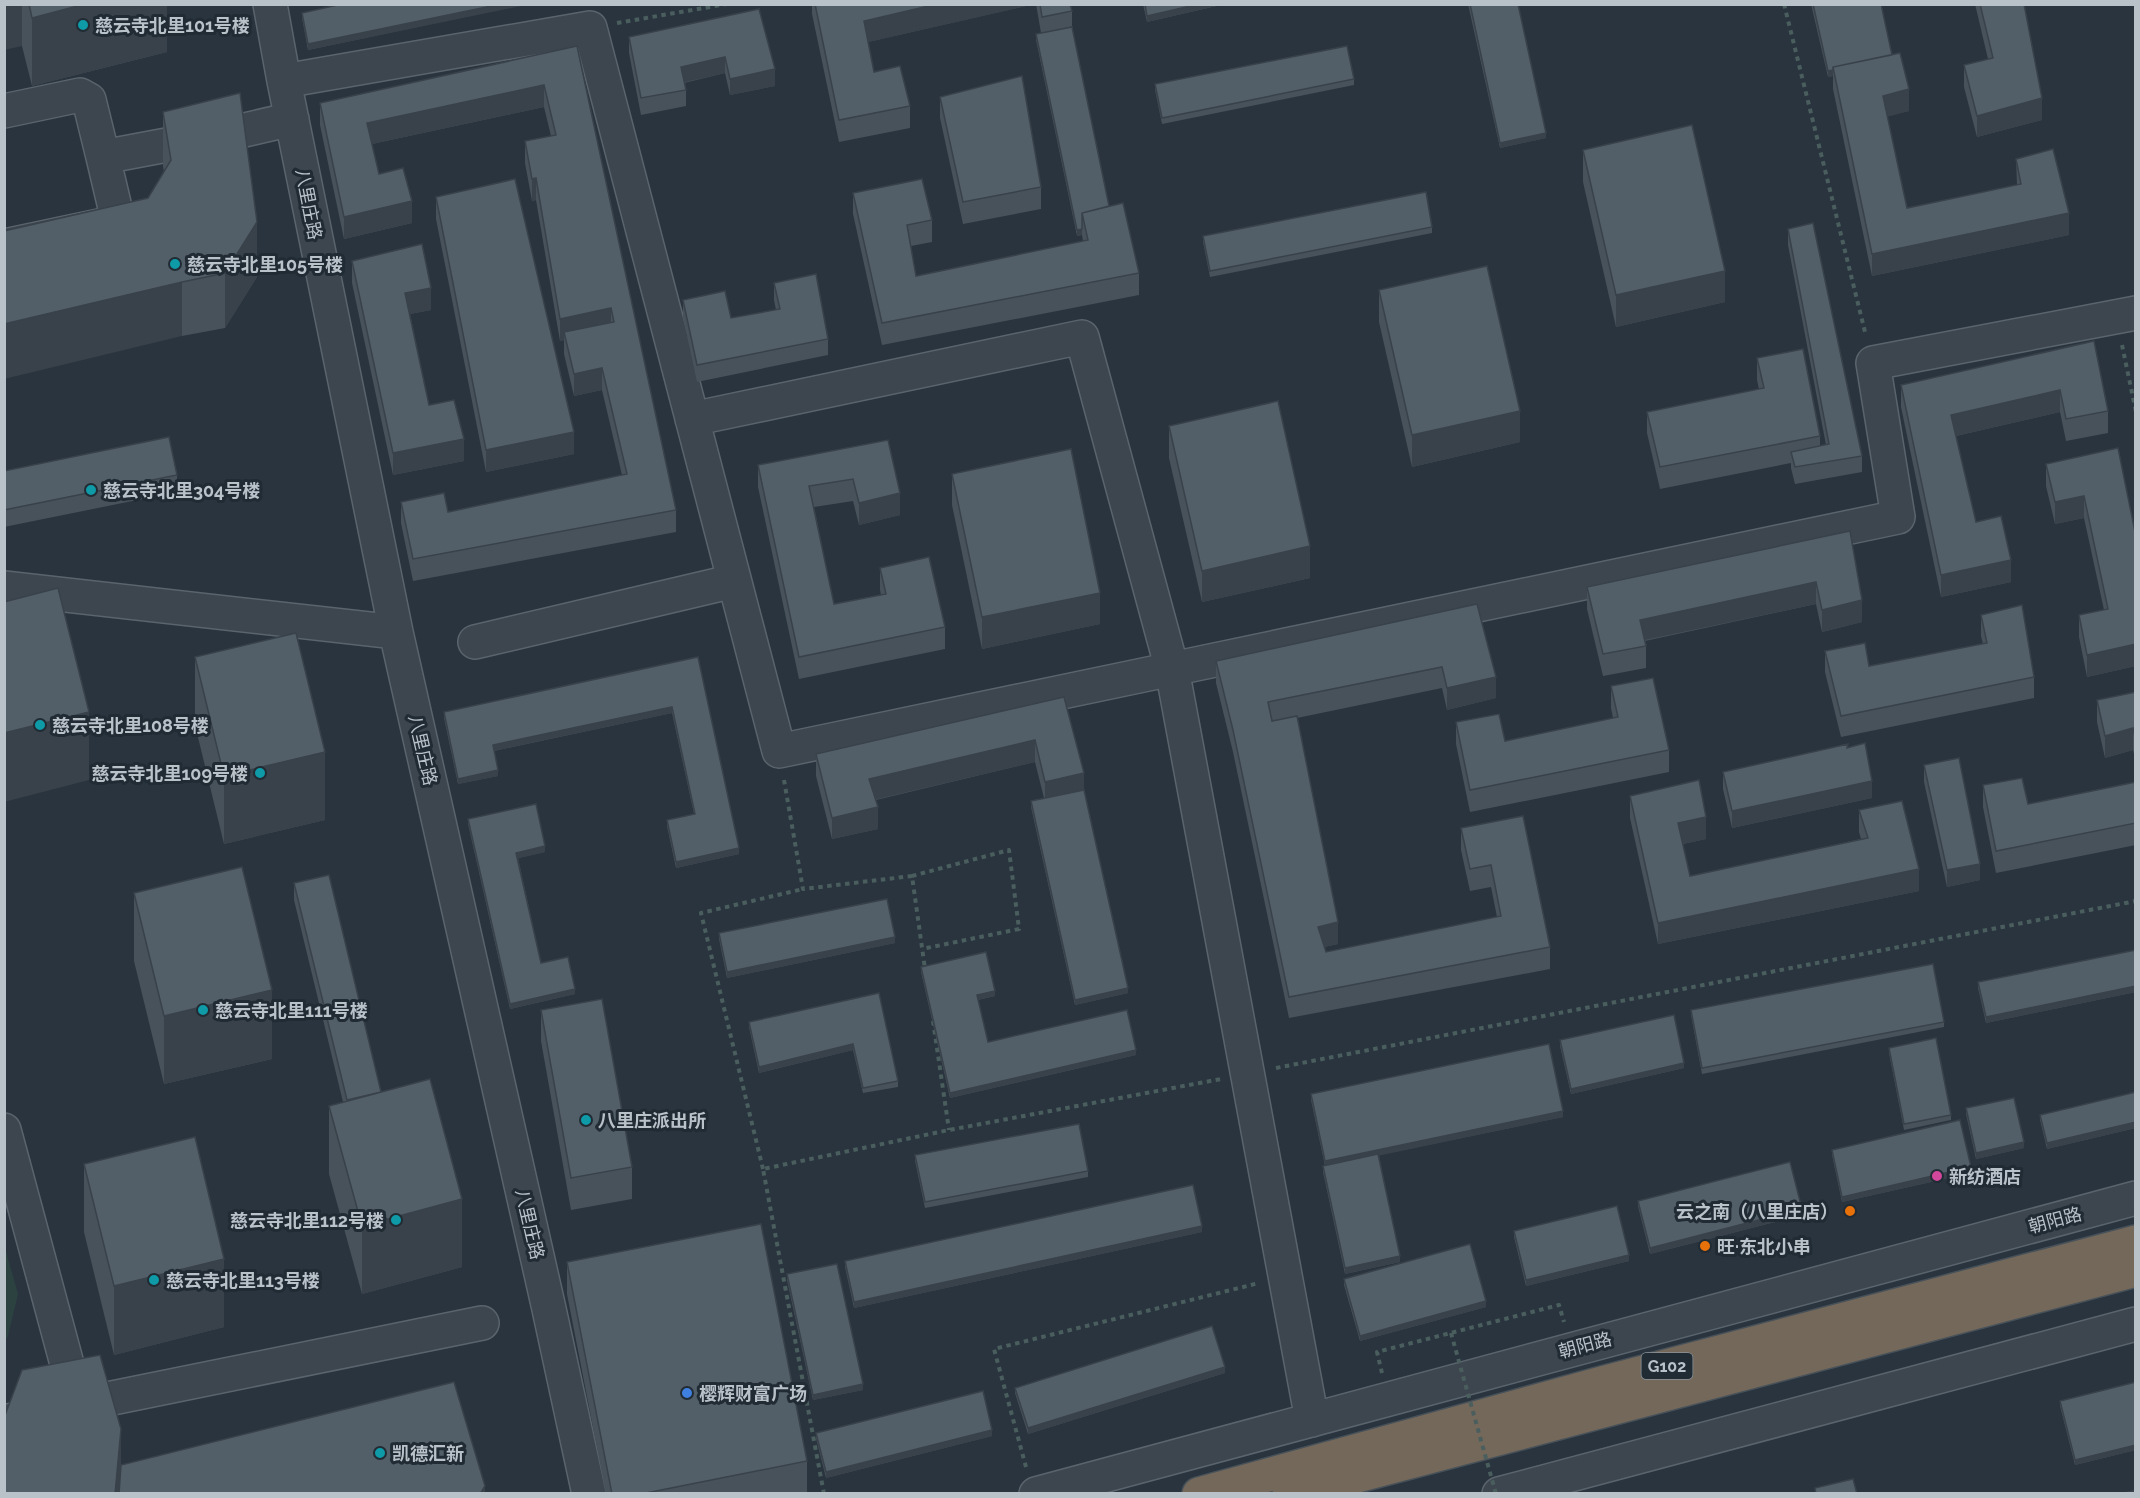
<svg xmlns="http://www.w3.org/2000/svg" width="2140" height="1498" viewBox="0 0 2140 1498" font-family="Raleway,'Noto Sans SC',sans-serif">
<style>
.pitch{fill:#2c4241}
.lines{fill:none;stroke-linecap:round;stroke-linejoin:round}
.minor-casing{stroke:#5a646c;stroke-width:36}
.highway-casing{stroke:#475159;stroke-width:36}
.path{stroke:#4b5e5e;stroke-width:4;stroke-dasharray:4.5 4.5;stroke-linecap:butt}
.minor{stroke:#3d464f;stroke-width:33}
.highway{stroke:#74685a;stroke-width:33}
.path-bridge{stroke:#4b5e5e;stroke-width:4;stroke-dasharray:4.5 4.5;stroke-linecap:butt}
.wall{fill:#47525a}
.shaded-wall{fill:#39424a}
.building{fill:#525f69;stroke:#39424a;stroke-width:1.5}
.culture-dot{fill:#0f9aa8;stroke:#212b34;stroke-width:2}
.hotel-dot{fill:#d1479c;stroke:#212b34;stroke-width:2}
.food-dot{fill:#e8710a;stroke:#212b34;stroke-width:2}
.shop-dot{fill:#3f7fe0;stroke:#212b34;stroke-width:2}
.labels{text-anchor:middle;dominant-baseline:central;stroke-width:6;stroke-linejoin:round;paint-order:stroke}
.shield{fill:#212b34;stroke:#8b949c;stroke-width:1.5}
.shield-label{font-size:16px;font-weight:bold;fill:#b9c1c9}
.poi-label{font-size:18px;font-weight:bold;fill:#b9c1c9;stroke:#212b34;text-anchor:start}
.street-label{font-size:18px;fill:#b9c1c9;stroke:#212b34}
</style>
<rect width="100%" height="100%" fill="#29343f"/>
<path class="pitch" d="M5,1248l13,46 -10,42 -3,5z"/>
<g class="lines">
<g class="minor-casing">
<path id="minor" d="M270,4l14,77 112,551 153,677 40,185
M284,81l306,-53 189,723 393,-82 -90,-332 -390,82
M4,111l76,-16 9,5 14,57 133,-25 56,-13
M4,246l104,-22 8,-12 -13,-55
M4,588l392,44
M475,642l259,-61
M4,1130l74,275 -74,17
M78,1405l404,-82
M1312,1420l-140,-751 726,-152 -25,-154 263,-50
M1036,1494l1100,-296
M1499,1494l637,-170"/>
</g>
<g class="highway-casing">
<path id="highway" d="M1199,1494l403,-111 534,-141
M1289,1494l847,-224"/>
</g>
<path class="path" d="M1784,4l82,332
M617,23l110,-19
M2122,345l14,67
M784,780l19,109 109,-13 13,93
M912,876l97,-26 10,79 -97,20
M933,1021l16,109
M1276,1068l860,-167
M763,1169l-62,-256 102,-24
M1382,1373l-5,-21 182,-47 5,17
M1026,1467l-32,-118 265,-66
M824,1494l-61,-325 186,-39 272,-51"/>
<use href="#minor" class="minor"/>
<use href="#highway" class="highway"/>
<path class="path-bridge" d="M1451,1333l45,161"/>
</g>
<path class="wall" d="M4,4h163v48l-135,34 -10,-40z
M526,4l-218,46 -6,-32v-5z
M812,4h223l-167,38 6,30 36,34v22l-71,14 -27,-128z
M1036,4h34l2,7v16l37,179 30,67v22l-257,50 -29,-131v-21l79,27v22l-21,4 5,30 167,-35 -1,-6 -5,1 -41,-196v-6l5,-1z
M1143,4h82l-78,18z
M1468,4h50l28,134 -46,10z
M1811,4h70l11,51 17,56 -22,5 20,92 110,-23 -1,-26 53,76 -197,41 -39,-187v-13l-5,1z
M1975,4h49l18,116 -65,17 -13,-50v-22l24,-6z
M759,9l16,77 -45,9 -5,-22 -41,10 2,7v16l-45,9 -12,-62v-16z
M577,46l99,464v22l-263,49 -12,-58v-21l47,10 174,-37 -20,-85 -28,6 -10,-42v-14l-4,1 -24,-141 -4,1 -7,-38v-22l26,-5 -7,-29 -172,37 7,30 33,49 -68,16 -24,-114v-22z
M1354,79v6l-192,39 -7,-34v-6z
M940,97l101,90v22l-78,15 -23,-106z
M163,112l94,165 -32,51 -43,8 -34,-138 16,-26 -1,-6z
M1583,150l142,152 -109,25 -33,-145z
M436,197l138,257 -88,18 -50,-253z
M1432,227v6l-222,44 -7,-35v-6z
M1788,229l74,227v16l-67,12 -4,-16v-5l-131,26 -13,-56v-21l112,-23 -2,-9v-22l63,78v10l6,-1 -38,-200z
M352,261l79,49 -21,4 19,91 35,56 -71,14 -41,-192z
M774,283l54,56v16l-131,27 -14,-65v-17l48,18 45,-8 -2,-10z
M1379,290l141,152 -108,25 -33,-145z
M2094,341l14,70v22l-42,8 -6,-29 -104,24 20,86 35,60 -70,15 -40,-190v-22z
M1169,426l141,152 -108,24 -33,-144z
M888,440l12,75 -41,10 -6,-24 -39,6 20,97 47,-9 -1,-5v-22l65,59v22l-146,30 -41,-192v-22z
M2046,464l90,73v129l-49,11 -8,-40v-22l25,-5 -20,-92 -29,6 -9,-38z
M4,471l173,4v17l-173,35z
M952,474l148,150 -118,25 -30,-144z
M1850,531l12,91 -40,10 -6,-28 -171,37 1,5v22l-43,8 -16,-67v-22z
M1477,604l19,94 -49,12 -5,-22 -145,30 41,226 -14,3 2,5 171,-35 -6,-30 -21,4 -9,-41v-22l62,-12 27,131v22l-261,49 -56,-266 -17,-69v-22z
M1981,615l53,62v21l-193,39 -16,-65v-21l44,15 114,-22 -2,-8z
M195,657l130,163 -101,24 -29,-119z
M698,657l41,197 -63,14 -9,-42v-6l27,-6 -22,-101 -178,38 4,25 -40,8 -14,-66v-6z
M1611,686l58,64v22l-199,40 -14,-68v-22l49,19 108,-23 -2,-10z
M2136,692v71l-3,-13 -28,8 -8,-36v-22z
M1064,697l64,296 -53,12 -44,-198v-6l13,-3 -9,-36 -159,38 2,29 -46,10 -16,-63v-22z
M1848,747l24,51 -140,30 -9,-39v-17z
M1924,765l56,115 -33,7 -23,-105z
M2136,782v63l-140,28 -13,-66v-22l45,19z
M1630,796l76,43 -23,5 7,32 171,-37 -2,-7v-22l60,81 -261,53 -28,-126z
M468,819l77,33 -27,6 23,105 34,31 -65,15 -42,-185z
M294,883l87,209 81,175 -100,27 -33,-120v-68l14,-4 -49,-202z
M134,893l138,166 -108,25 -30,-123z
M719,933l176,10 -168,35 -8,-39z
M2136,950v42l-150,31 -8,-35v-6z
M921,967l74,29 -17,4 10,42 148,13 -186,43 -29,-126z
M879,993l19,88v6l-35,6 -10,-43 -94,23 -10,-46v-5z
M541,1010l91,157v32l-61,11 -30,-169z
M1691,1010l253,12v5l-242,47 -11,-59z
M1560,1040l124,28 -113,26 -11,-48z
M1889,1048l62,67v5l-47,10 -15,-77z
M2136,1092v36l-89,21 -7,-29v-5z
M1311,1094l252,23 -184,38 21,107 -55,12 -22,-102v-6h2l-14,-66z
M1966,1108l58,40 -48,11 -10,-45z
M1832,1150l139,23 -129,29 -10,-47z
M915,1155l173,16v6l-163,31 -10,-47z
M84,1164l140,163 -110,28 -30,-123z
M1638,1201l164,14 -152,39 -12,-48z
M1514,1231l115,30 -103,25 -12,-49z
M1202,1232l-348,76 -9,-41v-6z
M567,1262l240,199v32l-4,1h-197l-39,-200z
M787,1274l76,116 -50,10 -26,-120z
M1344,1279l142,28 -126,34 -16,-56z
M1225,1373l-197,61 -13,-41v-5z
M2136,1382v68l-61,15 -15,-59v-5z
M816,1433l176,3 -166,42 -10,-40z"/>
<path class="shaded-wall" d="M4,4h18v42l-18,4z
M85,4h82v48l-135,34v-68z
M501,4l25,1 -218,45v-6z
M937,4h98l-171,39v-22z
M1199,4h26l-78,18v-6z
M725,57v16l-44,10v-16z
M775,69v17l-45,9v-16z
M1833,70v6l-5,1v-6z
M544,85v22l-177,38v-22z
M1909,89v22l-26,7v-22z
M2042,98v22l-65,17v-21z
M1546,133v5l-46,10v-5z
M536,178v22l-4,1v-22z
M412,201v22l-68,16v-22z
M2069,213v22l-197,41v-22z
M257,222v55l-32,51v-55z
M1082,229v6l-5,1v-6z
M1725,271v31l-109,25v-32z
M182,282v54l-178,43v-55z
M431,288v22l-26,5v-22z
M611,308v22l-47,2v8l-4,1v-22z
M602,368v22l-28,6v-22z
M2060,390v22l-109,25v-22z
M1520,411v31l-108,25v-32z
M574,432v22l-88,18v-22z
M464,439v22l-71,14v-22z
M900,493v22l-41,10v-22z
M2084,496v22l-29,6v-22z
M1310,546v32l-108,24v-31z
M2011,560v22l-70,15v-22z
M1816,582v22l-176,37v-21z
M1100,593v31l-118,25v-32z
M1862,600v22l-40,10v-22z
M2136,644v22l-49,11v-22z
M1496,677v21l-49,12v-22z
M672,707v6l-179,38v-6z
M89,712v68l-85,22v-69z
M2133,728v22l-28,8v-22z
M1035,740v22l-166,39v-22z
M325,752v68l-101,24v-68z
M498,770v6l-40,8v-5z
M1084,773v22l-39,9v-22z
M1872,781v17l-140,30v-17z
M878,807v22l-46,10v-21z
M1706,817v22l-28,6v-22z
M545,846v6l-29,7v-6z
M739,848v6l-63,14v-6z
M1980,864v16l-33,7v-17z
M1919,869v22l-261,53v-21z
M1338,922v22l-20,4v-21z
M895,937v6l-168,35v-6z
M2136,986v6l-150,31v-6z
M1128,988v5l-53,12v-5z
M575,989v5l-65,15v-5z
M272,990v69l-108,25v-68z
M995,991v5l-18,4v-5z
M853,1044v6l-94,23v-6z
M1136,1050v5l-186,43v-5z
M1684,1063v5l-113,26v-5z
M1563,1111v6l-238,50v-6z
M2136,1122v6l-89,21v-6z
M2024,1142v6l-48,11v-6z
M1971,1167v6l-129,29v-5z
M462,1199v68l-100,27v-68z
M1802,1209v6l-152,39v-6z
M1202,1226v6l-348,76v-6z
M1629,1255v6l-103,25v-6z
M1400,1256v6l-55,12v-6z
M224,1259v68l-110,28v-69z
M1486,1301v6l-126,34v-5z
M1225,1367v6l-197,61v-6z
M863,1384v6l-50,10v-5z
M121,1429v65h-6z
M992,1430v6l-166,42v-6z
M2136,1445v5l-61,15v-5z
M485,1486v8h-5z"/>
<path class="building" d="M29,4h56l-53,14z
M342,4h159l-193,40 -6,-31z
M815,4h122l-73,17 10,51 26,-6 10,40 -71,14z
M1040,4h30l2,7 -30,6z
M1145,4h54l-52,12z
M1470,4h48l28,129 -46,10z
M1813,4h68l11,51 -59,12v3l-5,1z
M1980,4h44l18,94 -65,18 -13,-51 29,-7z
M759,9l16,60 -45,10 -5,-22 -44,10 5,23 -45,8 -12,-61z
M1072,27l37,179 -27,7v16l-5,1 -41,-196z
M577,46l99,464 -263,49 -12,-57 43,-9 4,19 179,-38 -25,-106 -28,6 -10,-42 50,-10 -3,-14 -51,11 -24,-141 -4,1 -7,-38 31,-6 -12,-50 -177,38 12,51 24,-6 9,33 -68,16 -24,-114z
M1347,46l7,33 -192,39 -7,-34z
M1900,53l9,36 -26,7 24,112 114,-24 -5,-25 37,-10 16,64 -197,41 -39,-187z
M1022,76l19,111 -78,15 -23,-105z
M240,93l17,129 -32,51 -43,9 -178,42v-93l144,-33 23,-38 -8,-48z
M1692,125l33,146 -109,24 -33,-145z
M515,179l59,253 -88,18 -50,-253z
M922,179l10,41 -25,5 9,51 172,-36 -6,-27 41,-10 16,70 -257,50 -29,-130z
M1426,192l6,35 -222,44 -7,-35z
M1813,223l49,233 -67,11 -4,-15 38,-8 -41,-215z
M422,244l9,44 -26,5 24,112 25,-5 10,39 -71,14 -41,-192z
M1487,266l33,145 -108,24 -33,-145z
M816,274l12,65 -131,26 -14,-65 42,-9 6,27 49,-9 -6,-26z
M2094,341l14,70 -42,8 -6,-29 -109,25 25,107 25,-6 10,44 -70,15 -40,-190z
M1803,349l17,87 -160,31 -13,-55 117,-24 -7,-30z
M1278,401l32,145 -108,25 -33,-145z
M169,437l8,38 -173,35v-39z
M888,440l12,53 -41,10 -6,-24 -44,7 25,118 52,-10 -6,-26 49,-11 16,70 -146,30 -41,-192z
M2118,448l18,89v107l-49,11 -8,-40 29,-6 -24,-113 -29,6 -9,-38z
M1071,449l29,144 -118,24 -30,-143z
M1850,531l12,69 -40,10 -6,-28 -176,38 6,26 -43,8 -16,-67z
M58,588l31,124 -85,21v-131z
M1477,604l19,73 -49,11 -5,-21 -174,35 4,19 25,-5 41,206 -20,5 8,25 175,-36 -10,-51 -21,4 -9,-41 62,-12 27,131 -261,50 -56,-267 -17,-69z
M2022,605l12,72 -193,39 -16,-65 40,-8 4,23 118,-23 -6,-28z
M296,633l29,119 -101,24 -29,-119z
M698,657l41,191 -63,14 -9,-42 28,-6 -23,-107 -179,38 5,25 -40,9 -14,-67z
M1653,678l16,72 -199,40 -14,-68 43,-8 6,27 113,-24 -7,-31z
M2136,692v49l-3,-13 -28,8 -8,-36z
M1064,697l20,76 -39,9 -10,-42 -166,39 9,28 -46,11 -16,-64z
M1865,743l7,38 -140,30 -9,-39 125,-28 -1,4z
M1959,758l21,106 -33,6 -23,-105z
M2022,778l6,26 108,-22v41l-140,28 -13,-66z
M1699,780l7,37 -28,6 12,53 178,-38 -9,-28 43,-9 17,68 -261,54 -28,-127z
M1084,790l44,198 -53,12 -44,-199z
M536,804l9,42 -29,7 25,110 27,-6 7,32 -65,15 -42,-185z
M242,867l30,123 -108,26 -30,-123z
M329,875l52,217 -34,8 -53,-217z
M887,899l8,38 -168,35 -8,-39z
M2136,950v36l-150,31 -8,-35z
M986,952l9,39 -18,4 11,47 139,-32 9,40 -186,43 -29,-126z
M1933,964l11,58 -242,46 -11,-58z
M879,993l19,88 -35,7 -10,-44 -94,23 -10,-45z
M602,999l30,168 -61,11 -30,-168z
M1674,1015l10,48 -113,26 -11,-49z
M1936,1038l15,77 -47,9 -15,-76z
M1549,1044l14,67 -238,50 -14,-67z
M430,1079l32,120 -100,27 -33,-120z
M2136,1092v30l-89,21 -7,-28z
M2014,1098l10,44 -48,11 -10,-45z
M1960,1120l11,47 -129,30 -10,-47z
M1079,1124l9,47 -163,31 -10,-47z
M195,1137l29,122 -110,27 -30,-122z
M1378,1154l22,102 -55,12 -22,-102z
M1790,1162l12,47 -152,39 -12,-47z
M1193,1185l9,41 -348,76 -9,-41z
M1617,1206l12,49 -103,25 -12,-49z
M761,1224l46,237 -166,33h-29l-45,-232z
M1470,1244l16,57 -126,35 -16,-57z
M837,1264l26,120 -50,11 -26,-121z
M1212,1326l13,41 -197,61 -13,-40z
M100,1355l21,74 -6,65h-111v-76l18,-48z
M454,1382l31,104 -5,8h-361l2,-29z
M2136,1382v63l-61,15 -15,-59z
M983,1391l9,39 -166,42 -10,-39z
M1853,1479l4,15h-41l-1,-6z
M2136,1490v4h-15z"/>
<g class="culture-dot">
<circle cx="83" cy="25" r="6"/>
<circle cx="175" cy="264" r="6"/>
<circle cx="91" cy="490" r="6"/>
<circle cx="40" cy="725" r="6"/>
<circle cx="260" cy="773" r="6"/>
<circle cx="203" cy="1010" r="6"/>
<circle cx="586" cy="1120" r="6"/>
<circle cx="396" cy="1220" r="6"/>
<circle cx="154" cy="1280" r="6"/>
<circle cx="380" cy="1453" r="6"/>
</g>
<circle class="hotel-dot" cx="1937" cy="1176" r="6"/>
<g class="food-dot">
<circle cx="1850" cy="1211" r="6"/>
<circle cx="1705" cy="1246" r="6"/>
</g>
<circle class="shop-dot" cx="687" cy="1393" r="6"/>
<g class="labels">
<rect class="shield" x="1641.5" y="1353" width="51" height="26" rx="4.5"/>
<g class="shield-label">
<text x="1667" y="1366">G102</text>
</g>
<g class="poi-label">
<text x="95" y="25">慈云寺北里101号楼</text>
<text x="187" y="264">慈云寺北里105号楼</text>
<text x="103" y="490">慈云寺北里304号楼</text>
<text x="52" y="725">慈云寺北里108号楼</text>
<text x="248" y="773" text-anchor="end">慈云寺北里109号楼</text>
<text x="215" y="1010">慈云寺北里111号楼</text>
<text x="598" y="1120">八里庄派出所</text>
<text x="1949" y="1176">新纺酒店</text>
<text x="1838" y="1211" text-anchor="end">云之南（八里庄店）</text>
<text x="384" y="1220" text-anchor="end">慈云寺北里112号楼</text>
<text x="1717" y="1246">旺·东北小串</text>
<text x="166" y="1280">慈云寺北里113号楼</text>
<text x="699" y="1393">樱辉财富广场</text>
<text x="392" y="1453">凯德汇新</text>
</g>
<g class="street-label">
<text transform="translate(309 204) rotate(79)">八里庄路</text>
<text transform="translate(423 750) rotate(77)">八里庄路</text>
<text transform="translate(2055 1220) rotate(-15)">朝阳路</text>
<text transform="translate(530 1224) rotate(77)">八里庄路</text>
<text transform="translate(1585 1345) rotate(-15)">朝阳路</text>
</g>
</g>
<rect width="2140" height="1498" fill="none" stroke="#b9c1c9" stroke-width="12"/>
</svg>
